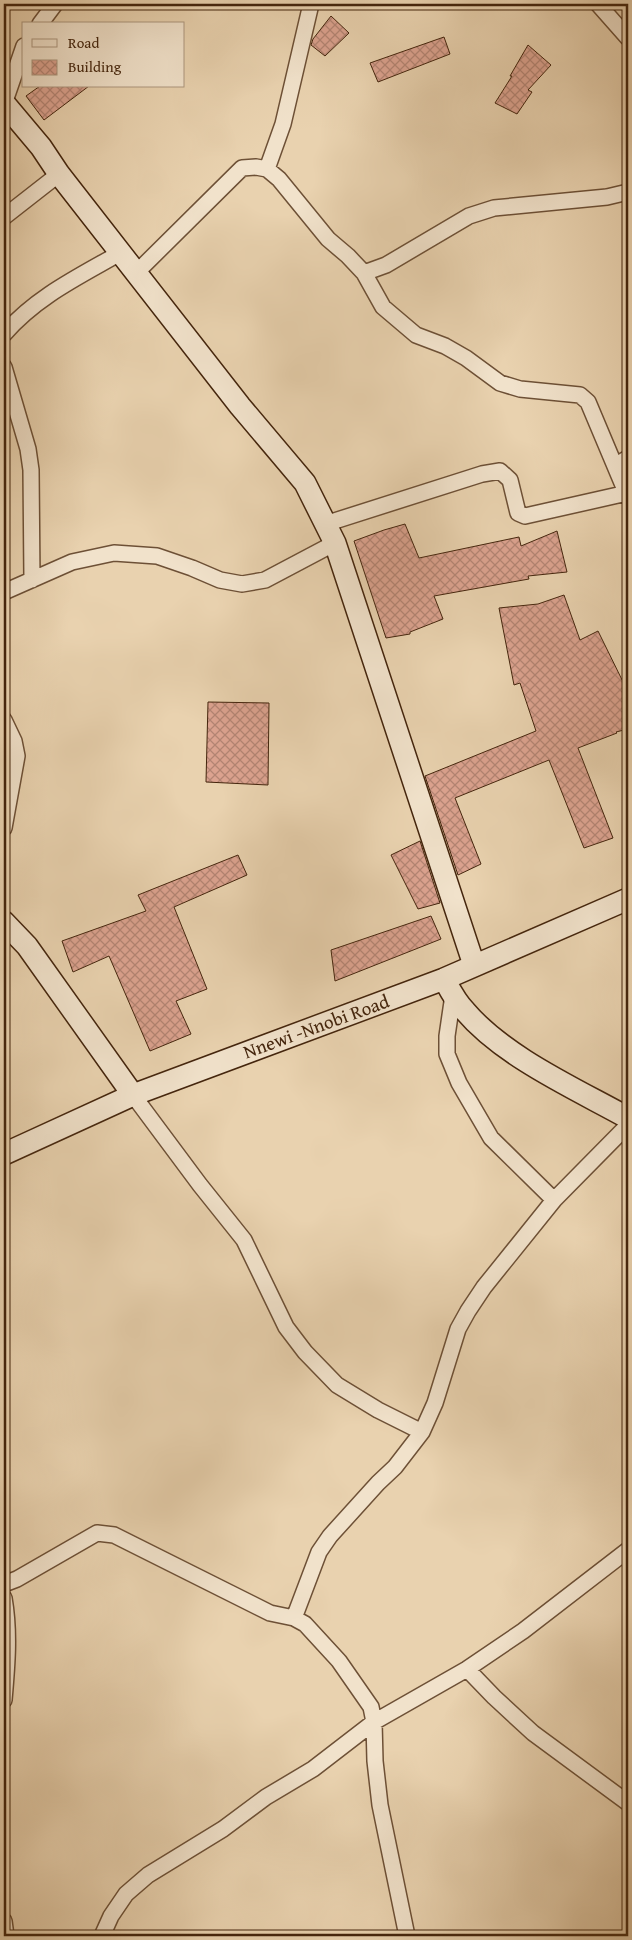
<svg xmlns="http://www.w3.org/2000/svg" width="632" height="1940" viewBox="0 0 632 1940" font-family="'Gentium Book Plus',serif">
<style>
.building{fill:url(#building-cross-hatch);stroke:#44250d}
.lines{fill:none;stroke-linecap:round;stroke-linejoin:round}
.street-casing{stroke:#6d5036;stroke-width:18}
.secondary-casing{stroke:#44250d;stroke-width:24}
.street{stroke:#f1e2cb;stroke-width:15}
.secondary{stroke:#f1e2cb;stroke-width:21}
.labels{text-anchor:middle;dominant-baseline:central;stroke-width:4;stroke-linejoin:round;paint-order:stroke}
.street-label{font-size:19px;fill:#44250d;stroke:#f1e2cb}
</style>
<defs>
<pattern id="building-cross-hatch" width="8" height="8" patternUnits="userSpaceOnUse" patternTransform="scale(1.25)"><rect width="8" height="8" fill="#dca390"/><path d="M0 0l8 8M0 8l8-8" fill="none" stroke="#b48574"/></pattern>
</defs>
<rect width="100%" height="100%" fill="#e9d2af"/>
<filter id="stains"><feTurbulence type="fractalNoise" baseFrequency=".004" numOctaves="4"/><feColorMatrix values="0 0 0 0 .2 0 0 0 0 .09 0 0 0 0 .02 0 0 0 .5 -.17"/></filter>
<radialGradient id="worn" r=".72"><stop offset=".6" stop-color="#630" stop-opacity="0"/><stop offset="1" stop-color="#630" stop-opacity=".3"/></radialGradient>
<path class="building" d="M331,16l18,17 -24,23 -14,-11 2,-6z
M444,37l6,17 -72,28 -8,-19z
M528,45l23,20 -23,25 4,2 -15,22 -22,-11 17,-27h-2z
M40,86h49l-45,34 -18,-24z
M405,524l14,34 100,-21 2,9 36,-15 10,41 -39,4 1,3 -95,17 9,23 -33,13v2l-24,4 -32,-97 30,-11z
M564,595l16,45 18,-9 30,61v37l-12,3 1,1 -39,15 35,90 -29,10 -35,-88 -94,38 26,66 -23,11 -33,-99 111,-45 -16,-48 -6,2 -15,-77 39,-4z
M208,702l61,1 -1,82 -62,-3z
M420,841l20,62 -22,6 -27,-54z
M238,855l9,20 -73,32 33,82 -31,12 15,33 -41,17 -41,-95 -36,16 -11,-31 84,-30 -8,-16z
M431,916l10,23 -106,42 -4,-31z"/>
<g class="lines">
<g class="street-casing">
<path id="street" d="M598,4l30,34
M40,24l15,-20
M4,104l20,-58
M267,169l16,-45 28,-120
M4,217l55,-43
M136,273l106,-105 14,-1 11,2 12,10 49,60 20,17 16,17 19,34 33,28 29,11 21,12 34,25 20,6 60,6 8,7 40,95
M364,273l22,-8 83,-49 25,-8 113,-11 21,-5
M4,334c32,-37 74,-57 116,-81
M4,367l24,82 3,21 1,110
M615,466l13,-8
M325,524l157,-50 18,-3 10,9 8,33 7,3 102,-23
M4,592l68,-30 42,-9 43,3 35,12 28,12 22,4 23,-4 70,-37
M4,720l10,21 3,15 -13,72
M453,995l-6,41v18l12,29 32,55 63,62
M133,1095l67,90 44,55 42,87 19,25 32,33 41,25 44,22
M4,1584l13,-5 80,-46 17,2 156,78 24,5 11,6 34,37 32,46 3,15 1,39 5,44 27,131
M4,1598c6,34 3,68 0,102
M294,1618l25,-66 11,-16 48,-53 17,-16 27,-35 13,-29 23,-74 10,-18 16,-24 70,-87 74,-75
M467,1669l27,28 39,36 95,70
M4,1921l2,15
M102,1936l9,-20 15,-22 22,-19 75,-46 43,-32 47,-28 61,-47 93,-53 56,-38 105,-81"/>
</g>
<g class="secondary-casing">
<path id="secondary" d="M4,103l37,44 18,27 181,232 65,77 30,60 139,422
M4,922l23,24 106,149
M444,979c6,11 12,23 21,32 39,46 111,78 163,107
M4,1154l129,-59 311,-116 184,-80"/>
</g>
<use href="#street" class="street"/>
<use href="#secondary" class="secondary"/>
</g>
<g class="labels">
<g class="street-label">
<text transform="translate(316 1026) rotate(-20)">Nnewi -Nnobi Road</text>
</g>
</g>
<rect width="632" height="1940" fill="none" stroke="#e9d2af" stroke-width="20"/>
<rect x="5" y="5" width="622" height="1930" fill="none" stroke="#44250d" stroke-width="2.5"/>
<rect x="10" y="10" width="612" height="1920" fill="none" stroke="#44250d"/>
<rect x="22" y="22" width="162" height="65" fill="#f1e2cb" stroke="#ac967f"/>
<rect x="32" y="39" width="25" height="8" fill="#f1e2cb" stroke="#ac967f"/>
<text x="68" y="48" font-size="15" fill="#44250d">Road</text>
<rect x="32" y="60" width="25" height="15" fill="url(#building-cross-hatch)" stroke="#ac967f"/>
<text x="68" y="72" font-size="15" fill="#44250d">Building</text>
<rect width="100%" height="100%" filter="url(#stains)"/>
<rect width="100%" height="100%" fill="url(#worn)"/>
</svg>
